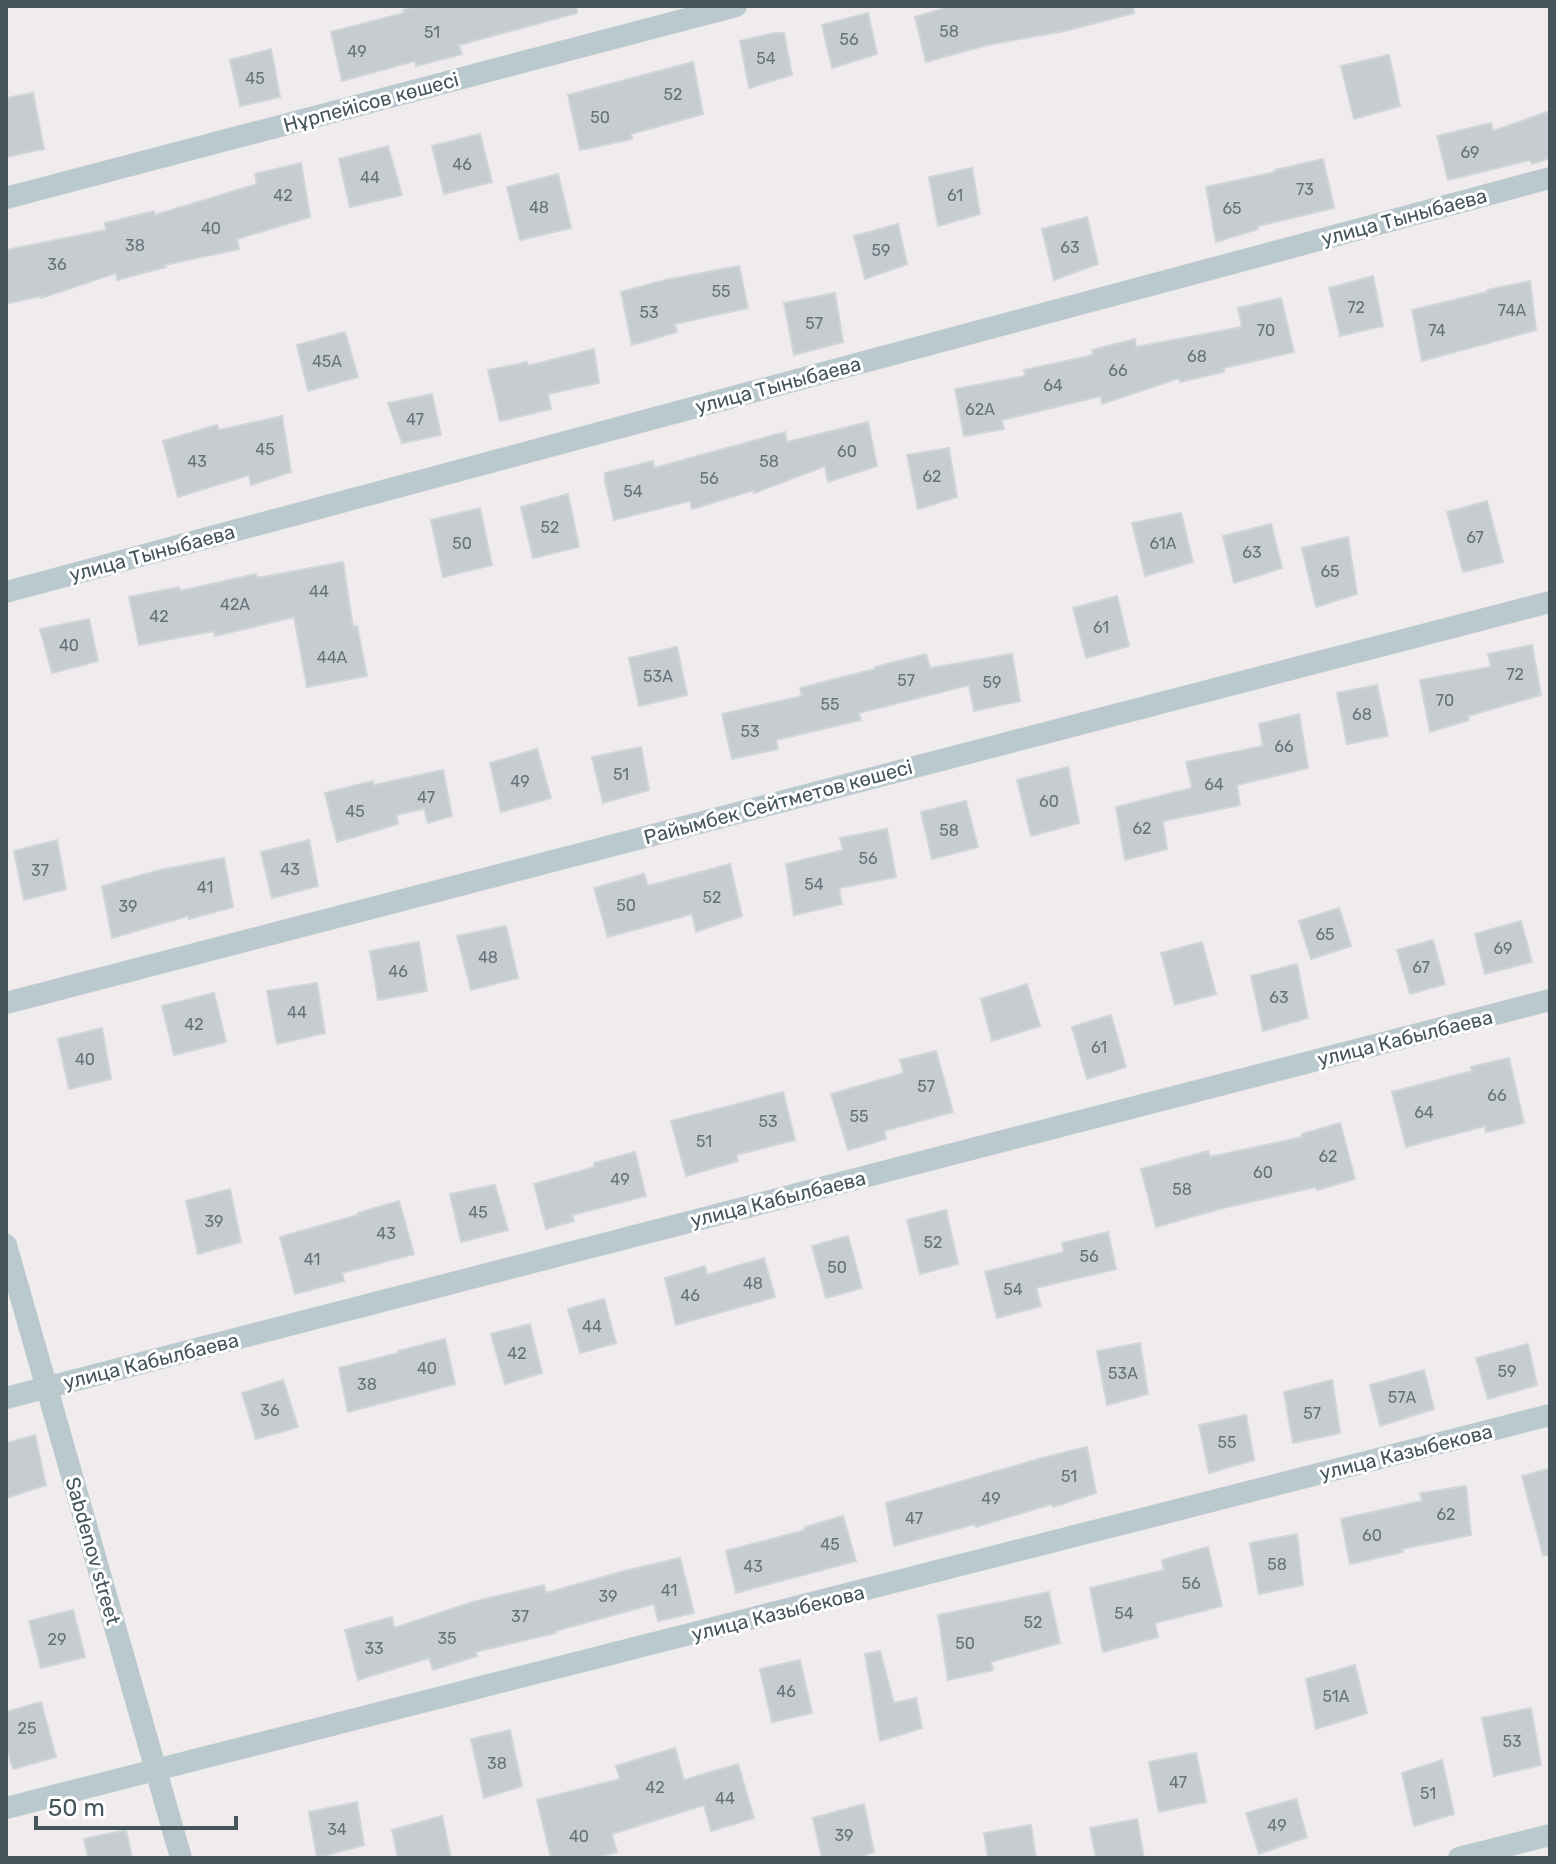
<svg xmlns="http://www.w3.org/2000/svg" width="1556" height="1864" viewBox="0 0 1556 1864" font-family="Rubik,sans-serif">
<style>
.building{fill:#c6ccd0;stroke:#d0d5d9;stroke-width:2}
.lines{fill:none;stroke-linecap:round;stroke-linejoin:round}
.street{stroke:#bac9cd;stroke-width:22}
.labels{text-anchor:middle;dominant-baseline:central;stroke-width:6;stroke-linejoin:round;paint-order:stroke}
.number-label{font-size:16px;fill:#647378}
.street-label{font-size:20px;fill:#44555b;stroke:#fff}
</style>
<rect width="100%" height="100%" fill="#f0eced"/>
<path class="building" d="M419,6h158v7l-118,32 3,9 -46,12 -1,-5 -73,20 -11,-49 73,-19 -1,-3z
M952,6h181l1,7 -69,18 -78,14 -61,17 -11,-45z
M868,13l9,41 -45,14 -10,-43z
M775,33h9l8,42 -43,13 -9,-47z
M271,49l9,48 -40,9 -10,-46z
M1389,55l11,51 -46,13 -13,-53z
M693,62l10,52 -72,20 1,5 -52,11 -12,-55z
M33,93l11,56 -38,8v-59z
M1550,111v47l-18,6 -2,-4 -82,20 -11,-44 54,-13 2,8z
M480,134l12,48 -48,12 -12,-48z
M388,146l14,49 -52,12 -11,-48z
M1323,159l11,49 -76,18v3l-42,13 -10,-55 69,-15v-2z
M301,163l9,54 -73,22 2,10 -74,16 1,2 -49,13 -1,-7 -75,25v-2l-35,8v-54l100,-20 -1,-7 49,-12 1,4 102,-31 -2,-10z
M972,168l8,46 -42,12 -9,-49z
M558,174l13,54 -51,12 -13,-53z
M1087,217l11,47 -44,16 -12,-51z
M898,224l9,40 -42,15 -11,-43z
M739,266l9,42 -73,16 2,8 -45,13 -11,-53 44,-12z
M1373,276l10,50 -43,10 -11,-48z
M1530,281l6,49 -114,31 -10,-51 75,-18v-2z
M835,293l8,49 -49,13 -10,-52z
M1281,298l13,54 -70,16v4l-44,10 -1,-4 -77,26 -1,-8 -99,24 2,9 -40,7 -9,-47 70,-13 -1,-6 69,-15 -1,-5 43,-11 1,8 106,-20 -4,-19z
M345,332l13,45 -50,14 -11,-46z
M594,349l5,34 -51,11 3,15 -51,12 -12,-51 39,-8 1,4z
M432,394l9,41 -39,8 -14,-40z
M282,416l9,56 -40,13 -2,-10 -71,22 -15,-56 54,-16 2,5z
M868,422l9,44 -49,16 -3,-16 -71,27v-3l-62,19 -2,-8 -76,19 -9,-38v-9l48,-12 1,7 131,-36 2,10z
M949,448l8,49 -39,12 -11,-54z
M568,494l11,53 -46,11 -12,-51z
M1487,501l16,61 -40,10 -16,-60z
M480,508l12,57 -49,12 -12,-57z
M1181,513l12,49 -48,14 -13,-53z
M1271,524l11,44 -48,15 -11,-47z
M1348,537l9,57 -41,13 -14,-59z
M343,562l10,65 4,-1 10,50 -60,11 -13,-70 -79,19 -1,-5 -75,14 -10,-48 50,-10 1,4 76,-17 1,4z
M1117,596l12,50 -43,12 -13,-50z
M89,619l9,42 -46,12 -12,-44z
M1532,645l9,50 -73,21 1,4 -39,12 -10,-52 71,-13 -3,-13z
M677,647l10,48 -48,11 -10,-48z
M926,654l4,14 82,-14 8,47 -46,10 -5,-26 -110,28 2,7 -85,20 2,9 -46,10 -10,-45 80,-18 -2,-8 75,-19v-2z
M1377,685l11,51 -41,8 -10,-51z
M1299,714l9,54 -71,17 3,20 -77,16 4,28 -42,11 -9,-53 76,-19 -6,-26 77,-16 -4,-22z
M641,747l8,43 -46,13 -11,-46z
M537,749l14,49 -50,14 -11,-49z
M1068,767l11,56 -48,13 -14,-56z
M443,770l9,46 -24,7 -4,-14 -28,6 2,9 -61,18 -12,-49 48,-12 1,4z
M966,801l12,46 -46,12 -11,-47z
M887,829l9,48 -57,11 3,16 -48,11 -8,-51 57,-14 -3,-12z
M57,840l9,49 -42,11 -10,-49z
M309,840l9,46 -46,12 -11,-46z
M224,858l9,49 -44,12 -1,-3 -76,22 -10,-52 58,-16z
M730,864l12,52 -46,16 -4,-18 -84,23 -14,-49 50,-14 4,12z
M1339,908l12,38 -40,13 -12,-38z
M1521,921l11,41 -47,12 -10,-40z
M506,926l12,52 -47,12 -14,-54z
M1433,940l12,44 -35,10 -13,-44z
M419,942l8,49 -49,9 -8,-49z
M1202,942l14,52 -41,11 -14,-52z
M1297,964l11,54 -45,13 -12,-55z
M317,983l8,50 -48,11 -10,-53z
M1027,984l13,42 -48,15 -11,-42z
M214,993l12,49 -52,13 -12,-49z
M1111,1015l15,52 -39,12 -15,-52z
M102,1028l9,51 -42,10 -11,-50z
M936,1051l17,61 -69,19 2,8 -38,11 -17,-56 73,-21 -4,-13z
M1509,1058l15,65 -38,9 -1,-6 -79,21 -14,-55 80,-21 -1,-4z
M783,1092l12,48 -59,15 2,6 -52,15 -15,-55z
M1340,1123l15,56 -38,11 -1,-3 -93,21 -67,19 -15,-58 67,-18 2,6 92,-20v-3z
M635,1152l11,44 -74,19 2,6 -28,8 -12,-45 61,-17 -1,-4z
M495,1185l13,45 -47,12 -11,-48z
M230,1189l11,53 -43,12 -12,-53z
M399,1201l15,53 -72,19 2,8 -49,13 -15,-57 78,-22v-2z
M946,1210l12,54 -38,10 -13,-54z
M1108,1232l8,37 -80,19 5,18 -44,12 -12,-46 79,-20 -2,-9z
M848,1236l14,52 -36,10 -14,-52z
M764,1258l11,39 -99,28 -11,-47 40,-12 2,9z
M604,1299l12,44 -36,10 -12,-44z
M530,1324l12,49 -37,11 -14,-50z
M445,1339l10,45 -107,28 -9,-44 59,-15v-2z
M1140,1343l8,51 -41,11 -10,-54z
M1528,1344l9,41 -49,14 -12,-41z
M1424,1370l10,39 -54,17 -10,-41z
M283,1380l15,47 -42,12 -14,-46z
M1332,1380l8,53 -47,10 -9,-51z
M1246,1415l8,45 -45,13 -10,-48z
M35,1435l11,50 -40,13v-55z
M1087,1447l9,46 -43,14 -1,-3 -76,23 -1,-3 -81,22 -8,-43 156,-45z
M1550,1468v87h-7l-21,-79z
M1466,1486l5,49 -69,14 1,3 -53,12 -9,-45 81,-18 -2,-8z
M843,1516l13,45 -120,32 -10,-42 79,-21v-3z
M1297,1534l6,51 -44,9 -9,-51z
M1208,1547l14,59 -67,17 3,14 -55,15 -13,-64 74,-18 -2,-10z
M680,1558l14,55 -36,8 -4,-17 -99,27 1,2 -81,19 2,4 -44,14 -4,-12 -71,22 -13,-50 47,-13 2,11 79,-26 71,-17 2,8 82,-23z
M1049,1592l11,51 -69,19 2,8 -45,10 -10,-65z
M73,1610l12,47 -44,11 -12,-47z
M880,1651l14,52 22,-5 6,30 -42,13 -15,-87z
M800,1660l12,53 -40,9 -12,-53z
M1355,1665l12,48 -51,16 -10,-50z
M41,1702l15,55 -43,12 -7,-24v-33z
M1531,1708l10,57 -47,11 -12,-58z
M510,1730l12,56 -38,12 -13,-59z
M675,1748l9,32 54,-16 16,54 -43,13 -7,-26 -92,29 5,18 -23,6h-43l-14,-58 83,-21 -4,-13z
M1196,1753l10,49 -47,10 -10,-50z
M1442,1760l12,54 -40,12 -12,-53z
M1296,1799l11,38 -48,17 -13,-41z
M357,1802l7,43 -47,13 -8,-46z
M864,1804l10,48 -17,6h-35l-9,-40z
M442,1816l9,42h-53l-6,-28z
M1137,1819l7,39h-48l-6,-30z
M1031,1825l5,33h-48l-4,-25z
M126,1830l6,28h-44l-4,-19z"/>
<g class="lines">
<path class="street" d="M6,198l730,-192
M6,592l1544,-414
M6,1003l1544,-401
M6,1245l175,613
M6,1398l1544,-398
M6,1808l1544,-393
M1459,1858l91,-23"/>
</g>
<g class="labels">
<g class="number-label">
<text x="949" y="31">58</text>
<text x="432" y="32">51</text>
<text x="849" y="39">56</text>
<text x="357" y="51">49</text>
<text x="766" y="58">54</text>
<text x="255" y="78">45</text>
<text x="673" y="94">52</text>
<text x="600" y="117">50</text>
<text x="1470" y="152">69</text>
<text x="462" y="164">46</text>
<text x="370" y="177">44</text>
<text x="1305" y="189">73</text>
<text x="283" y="195">42</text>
<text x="955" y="195">61</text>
<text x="539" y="207">48</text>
<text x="1232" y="208">65</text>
<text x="211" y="228">40</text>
<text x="135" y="245">38</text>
<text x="1070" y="247">63</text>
<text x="881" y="250">59</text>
<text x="57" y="264">36</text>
<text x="721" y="291">55</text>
<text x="1356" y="307">72</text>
<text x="1512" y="310">74А</text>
<text x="649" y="312">53</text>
<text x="814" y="323">57</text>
<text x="1266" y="330">70</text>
<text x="1437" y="330">74</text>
<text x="1197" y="356">68</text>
<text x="327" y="361">45А</text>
<text x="1118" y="370">66</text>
<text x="1053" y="385">64</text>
<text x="980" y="409">62А</text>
<text x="415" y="419">47</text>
<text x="265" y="449">45</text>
<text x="847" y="451">60</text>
<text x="197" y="461">43</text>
<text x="769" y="461">58</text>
<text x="932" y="476">62</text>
<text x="709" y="478">56</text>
<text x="633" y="491">54</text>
<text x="550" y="527">52</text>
<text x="1475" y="537">67</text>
<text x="462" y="543">50</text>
<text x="1163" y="543">61А</text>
<text x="1252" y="552">63</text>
<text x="1330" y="571">65</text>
<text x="319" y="591">44</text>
<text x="235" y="604">42А</text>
<text x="159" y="616">42</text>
<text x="1101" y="627">61</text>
<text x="69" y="645">40</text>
<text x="332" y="657">44А</text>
<text x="1515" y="674">72</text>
<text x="658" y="676">53А</text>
<text x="906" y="680">57</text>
<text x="992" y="682">59</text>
<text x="1445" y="700">70</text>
<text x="830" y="704">55</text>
<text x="1362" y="714">68</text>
<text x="750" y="731">53</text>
<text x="1284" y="746">66</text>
<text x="621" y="774">51</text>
<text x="520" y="781">49</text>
<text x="1214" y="784">64</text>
<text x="426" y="797">47</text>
<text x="1049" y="801">60</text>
<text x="355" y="811">45</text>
<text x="1142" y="828">62</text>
<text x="949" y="830">58</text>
<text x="868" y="858">56</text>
<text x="290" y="869">43</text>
<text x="40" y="870">37</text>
<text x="814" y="884">54</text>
<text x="205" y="887">41</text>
<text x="712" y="897">52</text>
<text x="626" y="905">50</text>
<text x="128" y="906">39</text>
<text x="1325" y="934">65</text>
<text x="1503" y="948">69</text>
<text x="488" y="957">48</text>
<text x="1421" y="967">67</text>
<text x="398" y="971">46</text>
<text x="1279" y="997">63</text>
<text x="297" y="1012">44</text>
<text x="194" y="1024">42</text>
<text x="1099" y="1047">61</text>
<text x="85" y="1059">40</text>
<text x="926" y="1086">57</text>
<text x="1497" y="1095">66</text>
<text x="1424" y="1112">64</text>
<text x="859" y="1116">55</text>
<text x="768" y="1121">53</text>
<text x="704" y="1141">51</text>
<text x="1328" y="1156">62</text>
<text x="1263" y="1172">60</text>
<text x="620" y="1179">49</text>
<text x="1182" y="1189">58</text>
<text x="478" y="1212">45</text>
<text x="214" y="1221">39</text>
<text x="386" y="1233">43</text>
<text x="933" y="1242">52</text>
<text x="1089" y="1256">56</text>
<text x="312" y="1259">41</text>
<text x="837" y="1267">50</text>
<text x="753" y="1283">48</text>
<text x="1013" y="1289">54</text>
<text x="690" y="1295">46</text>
<text x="592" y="1326">44</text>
<text x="517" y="1353">42</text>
<text x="427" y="1368">40</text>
<text x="1507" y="1371">59</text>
<text x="1123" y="1373">53А</text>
<text x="367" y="1384">38</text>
<text x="1402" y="1397">57А</text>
<text x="270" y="1410">36</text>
<text x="1312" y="1413">57</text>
<text x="1227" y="1442">55</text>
<text x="1069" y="1476">51</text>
<text x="991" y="1498">49</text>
<text x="1446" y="1514">62</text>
<text x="914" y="1518">47</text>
<text x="1372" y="1535">60</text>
<text x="830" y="1544">45</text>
<text x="1277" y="1564">58</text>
<text x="753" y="1566">43</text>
<text x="1191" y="1583">56</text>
<text x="669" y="1590">41</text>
<text x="608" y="1596">39</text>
<text x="1124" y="1613">54</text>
<text x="520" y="1616">37</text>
<text x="1033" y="1622">52</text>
<text x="447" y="1638">35</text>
<text x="57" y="1639">29</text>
<text x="965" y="1643">50</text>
<text x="374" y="1648">33</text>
<text x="786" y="1691">46</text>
<text x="1336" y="1696">51А</text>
<text x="27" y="1728">25</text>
<text x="1512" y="1741">53</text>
<text x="497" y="1763">38</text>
<text x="1178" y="1782">47</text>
<text x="655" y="1787">42</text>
<text x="1428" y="1793">51</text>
<text x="725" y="1798">44</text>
<text x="1277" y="1825">49</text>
<text x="337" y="1829">34</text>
<text x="844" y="1835">39</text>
<text x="579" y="1836">40</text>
</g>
<g class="street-label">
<text transform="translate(371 102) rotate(-15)">Нұрпейісов көшесі</text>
<text transform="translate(1404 217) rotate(-15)">улица Тыныбаева</text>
<text transform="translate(778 385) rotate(-15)">улица Тыныбаева</text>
<text transform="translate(152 553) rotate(-15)">улица Тыныбаева</text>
<text transform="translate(778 802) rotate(-15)">Райымбек Сейтметов көшесі</text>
<text transform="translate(1405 1038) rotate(-14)">улица Кабылбаева</text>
<text transform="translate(778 1199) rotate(-14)">улица Кабылбаева</text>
<text transform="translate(151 1361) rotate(-14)">улица Кабылбаева</text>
<text transform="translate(1406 1452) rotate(-14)">улица Казыбекова</text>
<text transform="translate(93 1551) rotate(74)">Sabdenov street</text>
<text transform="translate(778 1613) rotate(-14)">улица Казыбекова</text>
</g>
</g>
<rect width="1556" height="1864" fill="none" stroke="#44555b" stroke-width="16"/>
<path d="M36 1816v12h200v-12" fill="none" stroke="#44555b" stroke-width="4"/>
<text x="48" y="1816" font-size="24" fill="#44555b" stroke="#ffffff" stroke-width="6" paint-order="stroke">50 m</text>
</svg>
